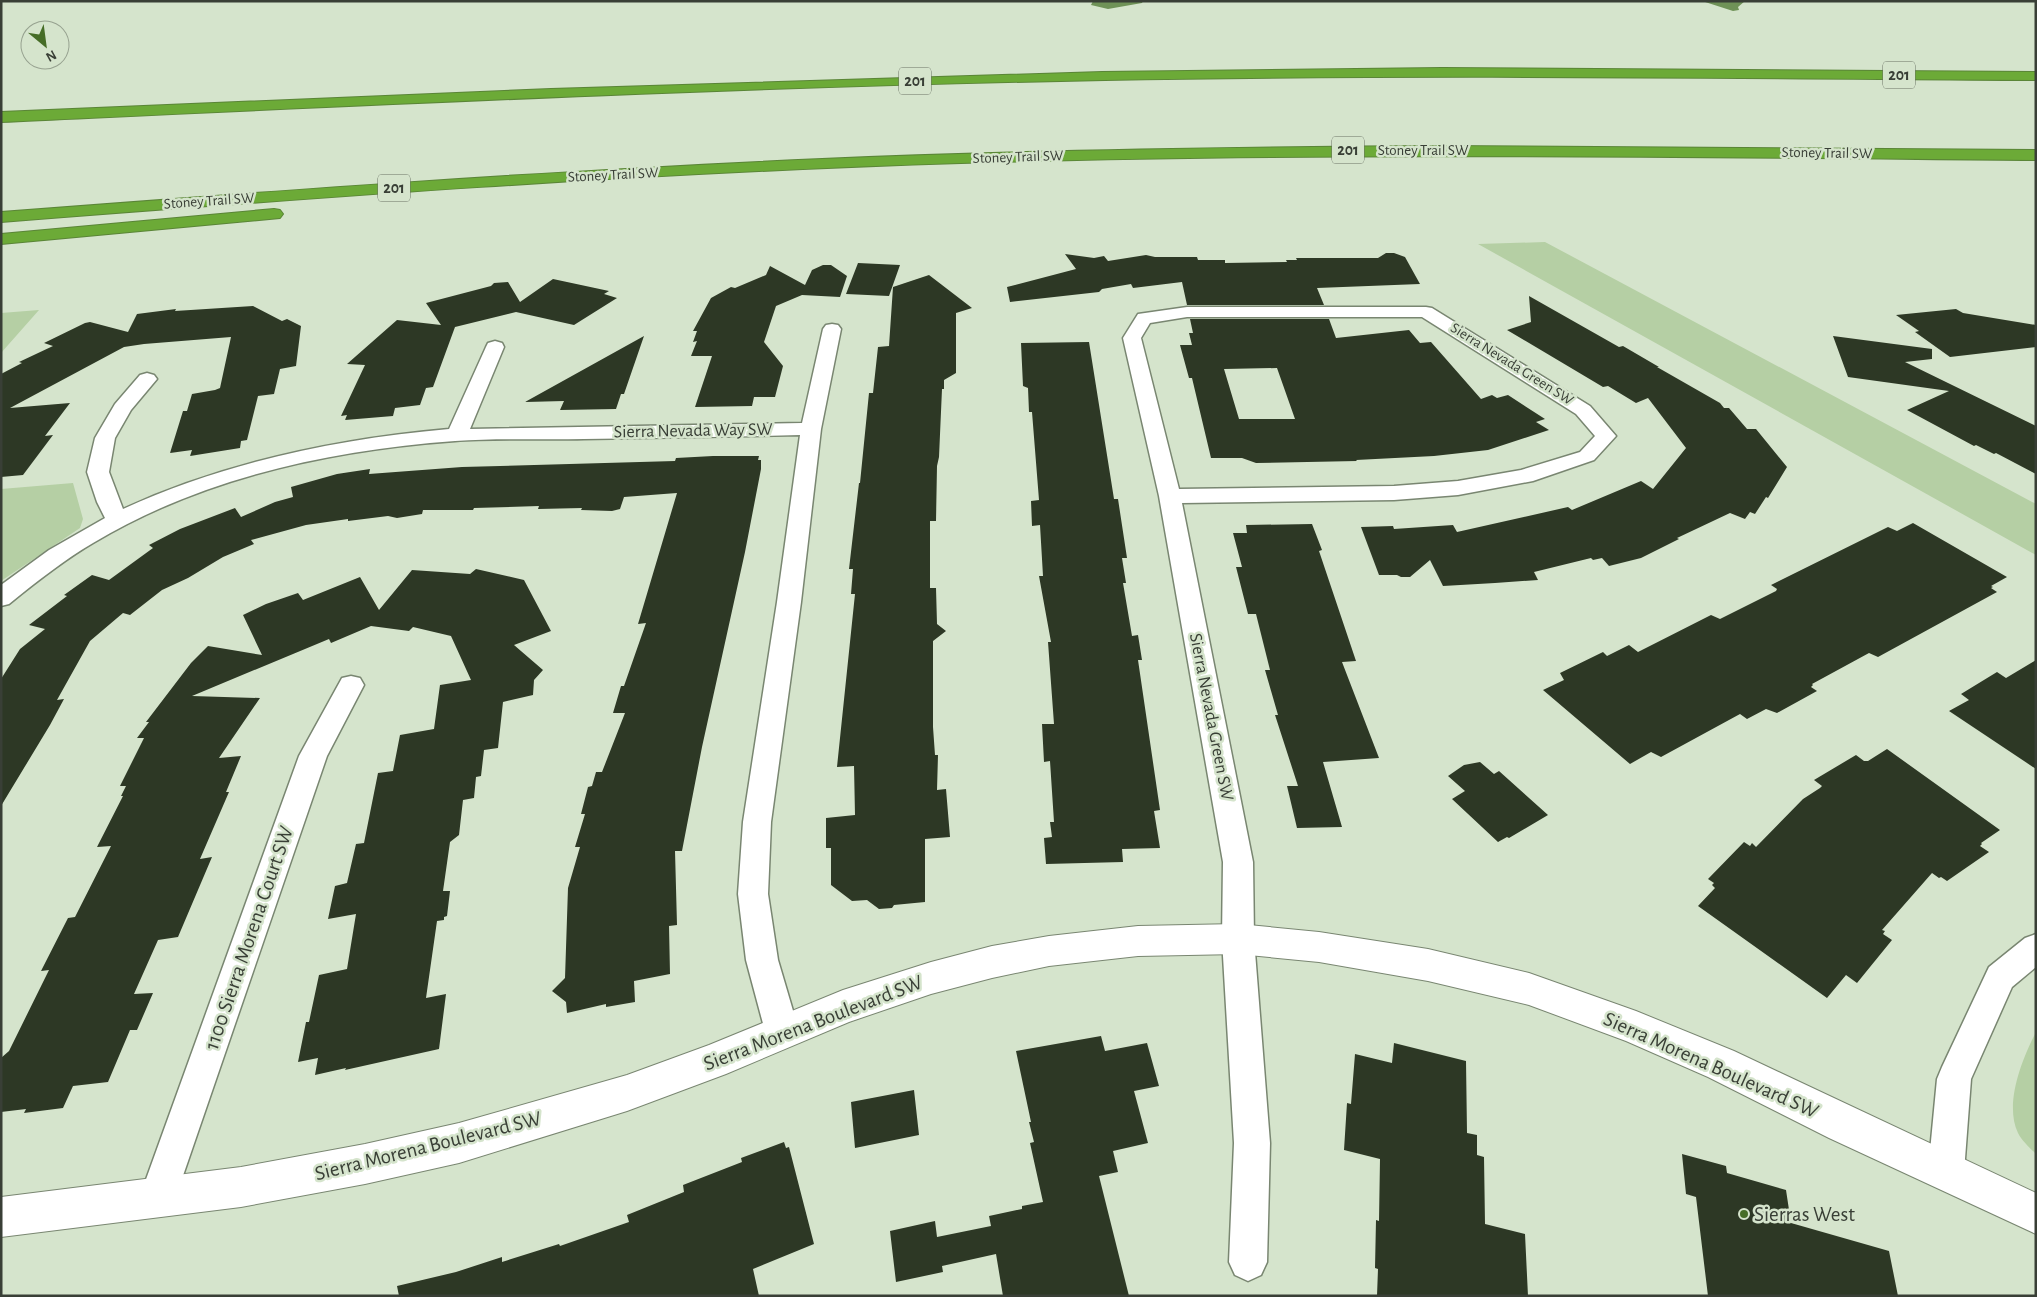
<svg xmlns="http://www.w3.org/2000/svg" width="2037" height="1297" viewBox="0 0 2037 1297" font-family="'Alegreya Sans',sans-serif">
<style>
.green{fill:#b5cfa4}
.water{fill:#6f9257}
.building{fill:#2d3825;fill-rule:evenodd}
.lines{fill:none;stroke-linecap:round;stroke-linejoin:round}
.minor-casing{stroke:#798671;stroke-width:3}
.tertiary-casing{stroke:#798671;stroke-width:2}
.motorway-casing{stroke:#5a8537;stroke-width:2}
.minor{fill:#fff;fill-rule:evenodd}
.tertiary{fill:#fff;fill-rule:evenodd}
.motorway{fill:#6caa37;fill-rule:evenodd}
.poi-dot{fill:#466d27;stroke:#d5e4cc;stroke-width:2}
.labels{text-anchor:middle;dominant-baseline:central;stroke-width:5;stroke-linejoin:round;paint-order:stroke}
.far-street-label{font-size:15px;fill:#393f36;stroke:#d5e4cc}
.shield{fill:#d5e4cc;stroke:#687063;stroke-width:1}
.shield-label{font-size:16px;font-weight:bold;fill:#393f36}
.street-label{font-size:18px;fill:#393f36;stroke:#d5e4cc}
.near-street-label{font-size:21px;fill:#393f36;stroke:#d5e4cc}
.near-poi-label{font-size:21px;fill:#393f36;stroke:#d5e4cc;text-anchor:start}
</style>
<rect width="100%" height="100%" fill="#d5e4cc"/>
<path class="green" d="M1545,242l491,262v51l-558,-311z
M39,310l-38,43v-40z
M73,483l10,36 -3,9 -79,53v-92z
M2036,1032v122c-6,-6 -14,-13 -18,-21 -14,-29 4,-74 18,-101z"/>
<path class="water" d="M1093,1h50l-1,2 -34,6 -17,-4z
M1702,1h43l-7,6 1,3 -6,1z"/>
<path class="building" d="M1386,253h8l11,4 15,27 -103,4 7,17h-137l-5,-23 -49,6 -2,-4 -29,5 -3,3 -89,10 -3,-15 69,-18 -11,-15 29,4 10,-2 4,5 38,-6 9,2h42l1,3h27v3l62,-1 -1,-2h11l-1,-2h82z
M858,263l42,2 -11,31 -43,-2z
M823,265h8l16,11 -7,21 -38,-2 -26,11 -12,36 19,24 -8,31h-21l-2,9 -57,1 17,-51h-21l6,-15 -4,1 4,-11h-4l18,-33 20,-11 4,1 31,-13 4,-9 35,19 7,-15z
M929,275l43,33 -16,5v60l-12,7v9h-2l-3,68 -2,9 -1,55h-6v67h6l1,36 9,7 -13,10v86l2,28h3l-1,35 9,-1 4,48 -25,2v63l-31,3 -2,3 -13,1 -12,-9 -15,1 -21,-16v-37h-5v-30l29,-3 -1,-49 -17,1 18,-173h-4l2,-25h-4l10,-86h1l9,-90h4l5,-46 11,-1 4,-59z
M553,279l56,12 -5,3 13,4 -43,27 -58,-13 -61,15 -22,60 -7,1 -6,17 -25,3 -2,8 -48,4 2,-5 -6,1 24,-51 -18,-1 50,-44 44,5 -15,-22 65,-17 3,-3 14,-1 12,20z
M1529,296l90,51 4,-1 36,21h-2l63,36 4,5h5l18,21h9l31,38 -19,31 -2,-1 -11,17 -5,-2 -5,7 -15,-6 -53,25 2,1 -38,19 -32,8 -7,-8 -9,2 -2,-2 -57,14 4,8 -43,3 -52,3 -13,-26 -20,17h-9l-4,-2h-18l-18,-48 32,-1 1,3 59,-4 4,7 111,-25 4,3 69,-29 12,8 33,-41 -38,-50 -12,5 -28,-17 -5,1 -96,-57 24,-8z
M253,306l29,15 5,-2 14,7 -5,40 -16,3 -6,25 -16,2 -11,44 -6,1 -1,7 -50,8 2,-6 -22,3 13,-42h4l5,-17 23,-4 5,-2 11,-51 -87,7 -20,3 -114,61 60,-5 -25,33 8,-1 -30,40 -22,2v-103l21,-11 -3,-1 34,-16 -9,-3 41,-20 5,-1 38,10 9,-18 39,-5 -1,2z
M1956,309l7,4 73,12v22l-86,10 -35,-25 4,-1 -23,-16z
M1190,319h139l7,19 73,-8 11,13 11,-1 50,57 11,-4 5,3 11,-3 37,24 -9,3 13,8 -61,20 -54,6 -78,4 1,1 -101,2 -14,-5h-31l-19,-80h-3l-9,-33h12l-3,-12h4zM1277,368l18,51h-56l-15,-50z
M644,336l-20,58h-3l-5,15 -56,1 4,-9 -39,1z
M1833,336l99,13v10l-27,3 131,64v48l-40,-21 -2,1 -18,-9 -2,1 -67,-36 42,-19 -101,-14z
M1089,342l25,157h4l9,59h-5l4,25h-3l9,53 6,-1 4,25h-4l22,150 -6,1 6,37 -38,1 1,13 -77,2 -2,-26 8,-1 -2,-15h4l-4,-61 -6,1 -2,-38h12l-6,-82h3l-12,-66h4l-3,-51 -8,1 -1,-25 8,-1 -7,-88h-3l-1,-24 -5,-2 -2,-43z
M713,456h46l-1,4h3v9l-16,83 -43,195 -20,104h-7l2,74 -8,1 1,48 -36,7 1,21 -29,5v-3l-39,9 -1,-11 -14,-11 13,-13 3,-90 12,-41h-5l10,-33h-4l7,-27 4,-1 4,-14h6l23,-59h-12l8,-27h3l22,-63 -8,1 39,-131 -53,4 -4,12 -8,2 -31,-1 1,-2 -44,1 1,-3 -65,2 -1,2h-50l-1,4 -25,4 -9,-2 -40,5v-2l-42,6 -55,15 3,4 -31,13 -35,21 -26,12 -32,25 -7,-2 -33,28 -33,59 7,-1 -14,26 -49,81v-127l19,-30 25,-20 -16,-4 38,-29 -3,-1 28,-20 17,5 44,-32 -4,-3 31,-16 55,-21 6,9 34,-15 18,-5 -2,-10 46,-13 33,-5 -1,5 93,-7 213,-6 1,-3z
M1913,523l94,54 -16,9 2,1 -2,1 6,4 -119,65 -9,-4 -57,31 1,1 -2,2 6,4 -40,22 -11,-4 -19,10 -7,-5 -79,43 -10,-5 -21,12 -87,-74 21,-10 -4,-7 43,-21 4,4 22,-11 9,7 73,-37 9,4 56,-28 1,-2 -6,-4 117,-58 9,4z
M1312,524l10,26 -3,1 37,110 -14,1 37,96 -56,4 19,65 -45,1 -10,-42h11l-23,-71h3l-13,-45h5l-14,-56h-8l-12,-47h6l-9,-34h14l-1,-8z
M476,569l48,11 27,51 -37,14 29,25 -9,10 -1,15 -30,7 -5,46 -14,2 -3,26 -5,1 -2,21 -11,2 -4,35 -9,7 -7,49h7l-3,25 -3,1v3l-7,1 -11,77 20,-4 -7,55 -94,21 1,-2 -31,7 3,-17 -20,4 8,-40h3l10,-47 28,-6 9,-55 -28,5 7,-33 12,-3 9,-39 8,-1 14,-70 15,-2 7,-36 34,-6 6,-44 31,-5 -20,-44 -38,-9 -4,4 -38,-5 -40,17 -2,-4 -137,57 68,2 -41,60 22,-2 -15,36h3l-29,67 12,-2 -34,80 -20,3 -24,54 19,-1 -16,37h-7l-22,52 -35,4 -10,22 -39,5 2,-4 -25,3v-54l8,-7 40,-81 -8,1 27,-53 7,-1 36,-71 -14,1 26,-51h-2l5,-10h-6l24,-48h-7l12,-16h-3l45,-59 17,-17 54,9 -19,-40 23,-11 32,-11 5,7 57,-23 19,33 33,-40 58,4z
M2036,660v109l-87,-58 20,-11 -8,-6 36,-22 9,6z
M1887,749l113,81 -19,13 1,1 -2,2 9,6 -42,29 -6,-4 -2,1 -7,-5 -50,57 3,1 -2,3 9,6 -35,43 -11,-8 -19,23 -129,-92 17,-18 -3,-3 2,-2 -6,-4 36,-37 6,4 2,-3 4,4 47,-48 17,-11 2,-2 -8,-6 42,-25 8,6h4z
M1480,762l14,12 5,-3 49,44 -39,23 -2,-1 -9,5 -46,-43 13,-8 -17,-15 16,-11z
M1101,1036l4,15 42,-8 12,43 -25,5 14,52 -35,8 5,21 -19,4 30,120h-126l-7,-42 -54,12 1,6 -47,10 -6,-51 45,-10 2,16 54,-11 -2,-10 33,-7v-3l21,-4 -13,-59 4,-1 -5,-20h2l-15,-71z
M1394,1043l72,18 1,72 10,2v20l7,2 1,67 40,10 3,62h-151l1,-27 -3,-1 1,-48 3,1 1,-62 -36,-9 3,-47 4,1 4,-50 37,9z
M914,1090l5,45 -64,13 -4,-46z
M784,1142l2,6 3,-1 25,97 -61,25 6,27h-360l-2,-10 59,-14 46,-15v5l57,-18 1,2 69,-24 -2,-7 57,-23 -1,-7 59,-23 -1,-4z
M1682,1154l44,12 1,7 59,17 5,33 98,28 9,45h-190l-12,-99 -10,-3z"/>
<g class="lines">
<g class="minor-casing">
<path id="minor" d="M1187,307h239l6,1 158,98 26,30 -22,24 -61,21 -75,14 -64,5 -212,3 71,359 1,77 16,204 -3,119 -6,13 -13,6 -13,-6 -6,-13 5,-119 -12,-204 1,-77 -64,-366 -36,-158 15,-24zM1187,317h235l154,97 19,22 -15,16 -59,18 -63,11 -64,5 -215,3 -38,-151 9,-15z
M832,324l6,1 3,4 -20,100 -20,173 -30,220 -3,72 10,66 21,71 -5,11 -12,5 -12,-5 -5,-11 -19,-71 -8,-66 5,-72 34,-220 23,-167c-72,2 -144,3 -216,4 -43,1 -87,-1 -129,2 -124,9 -254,37 -362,102 -29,17 -57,39 -84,61l-8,2v-21l48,-35 56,-32 -8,-16 -10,-30 8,-34 20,-34 25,-29 7,-2 7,2 3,4 -26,31 -16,28 -6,34 14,37c103,-47 213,-70 326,-80l37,-82 2,-4 7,-2 7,2 2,4 -34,82 332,-6 21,-94 3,-4z
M351,676l9,2 4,7 -37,71 -151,440 -5,13 -13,5 -13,-5 -5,-13 159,-440 43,-78z
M2036,934v33l-24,20 -41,92 -7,93 -5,13 -13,5 -13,-5 -5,-13 9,-93 5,-12 47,-100 36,-29z"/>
</g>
<g class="tertiary-casing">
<path id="tertiary" d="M1238,924l81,8 109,17 101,24 107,38 98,40 302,142v41l-207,-96 -121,-61 -82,-36 -97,-36 -101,-24 -109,-19 -81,-8 -100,2 -89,10 -57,12 -61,16 -82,28 -123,52 -99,37 -168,52 -94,21 -124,23 -240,30v-40l240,-30 124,-23 94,-21 168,-48 82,-30 134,-55 88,-28 61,-16 57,-10 89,-10z"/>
</g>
<g class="motorway-casing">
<path id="motorway" d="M1442,68l594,4v8c-311,-2 -621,-6 -931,0 -368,7 -736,25 -1104,42v-10l550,-23 551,-17z
M1447,146l589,4v10c-358,-3 -717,-8 -1075,3 -320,10 -640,34 -960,59v-10c273,-21 547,-41 821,-53 208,-9 417,-12 625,-13z
M274,209l6,1 3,4 -3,4 -279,26v-10z"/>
</g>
<use href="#minor" class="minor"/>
<use href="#tertiary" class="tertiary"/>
<use href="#motorway" class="motorway"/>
</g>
<circle class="poi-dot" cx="1744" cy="1214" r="5"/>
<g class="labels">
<g class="far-street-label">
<text x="1423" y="150">Stoney Trail SW</text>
<text transform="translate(1827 153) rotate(1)">Stoney Trail SW</text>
<text transform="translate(1018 157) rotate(-2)">Stoney Trail SW</text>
<text transform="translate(613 175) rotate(-3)">Stoney Trail SW</text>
<text transform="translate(209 201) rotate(-4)">Stoney Trail SW</text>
<text transform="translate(1512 364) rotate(32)">Sierra Nevada Green SW</text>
</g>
<g class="shield">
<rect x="1883" y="61.5" width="32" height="27" rx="4"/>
<rect x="899" y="67.5" width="32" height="27" rx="4"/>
<rect x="1332" y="136.5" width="32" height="27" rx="4"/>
<rect x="378" y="174.5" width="32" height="27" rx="4"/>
</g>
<g class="shield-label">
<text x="1899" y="75">201</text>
<text x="915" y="81">201</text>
<text x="1348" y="150">201</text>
<text x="394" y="188">201</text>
</g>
<g class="street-label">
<text transform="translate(693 431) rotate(-1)">Sierra Nevada Way SW</text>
<text transform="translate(1211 717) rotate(79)">Sierra Nevada Green SW</text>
</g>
<g class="near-street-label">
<text transform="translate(249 938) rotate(-71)">1100 Sierra Morena Court SW</text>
<text transform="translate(813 1023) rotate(-21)">Sierra Morena Boulevard SW</text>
<text transform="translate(1711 1065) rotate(24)">Sierra Morena Boulevard SW</text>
<text transform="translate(428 1146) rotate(-14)">Sierra Morena Boulevard SW</text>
</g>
<g class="near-poi-label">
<text x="1754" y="1214">Sierras West</text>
</g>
</g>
<rect width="2037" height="1297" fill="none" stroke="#393f36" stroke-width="5"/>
<g transform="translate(45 45) rotate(151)"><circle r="24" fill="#d5e4cc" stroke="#97a290"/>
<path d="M0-4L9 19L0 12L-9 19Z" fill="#466d27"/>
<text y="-8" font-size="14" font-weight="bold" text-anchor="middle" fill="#393f36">N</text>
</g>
</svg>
